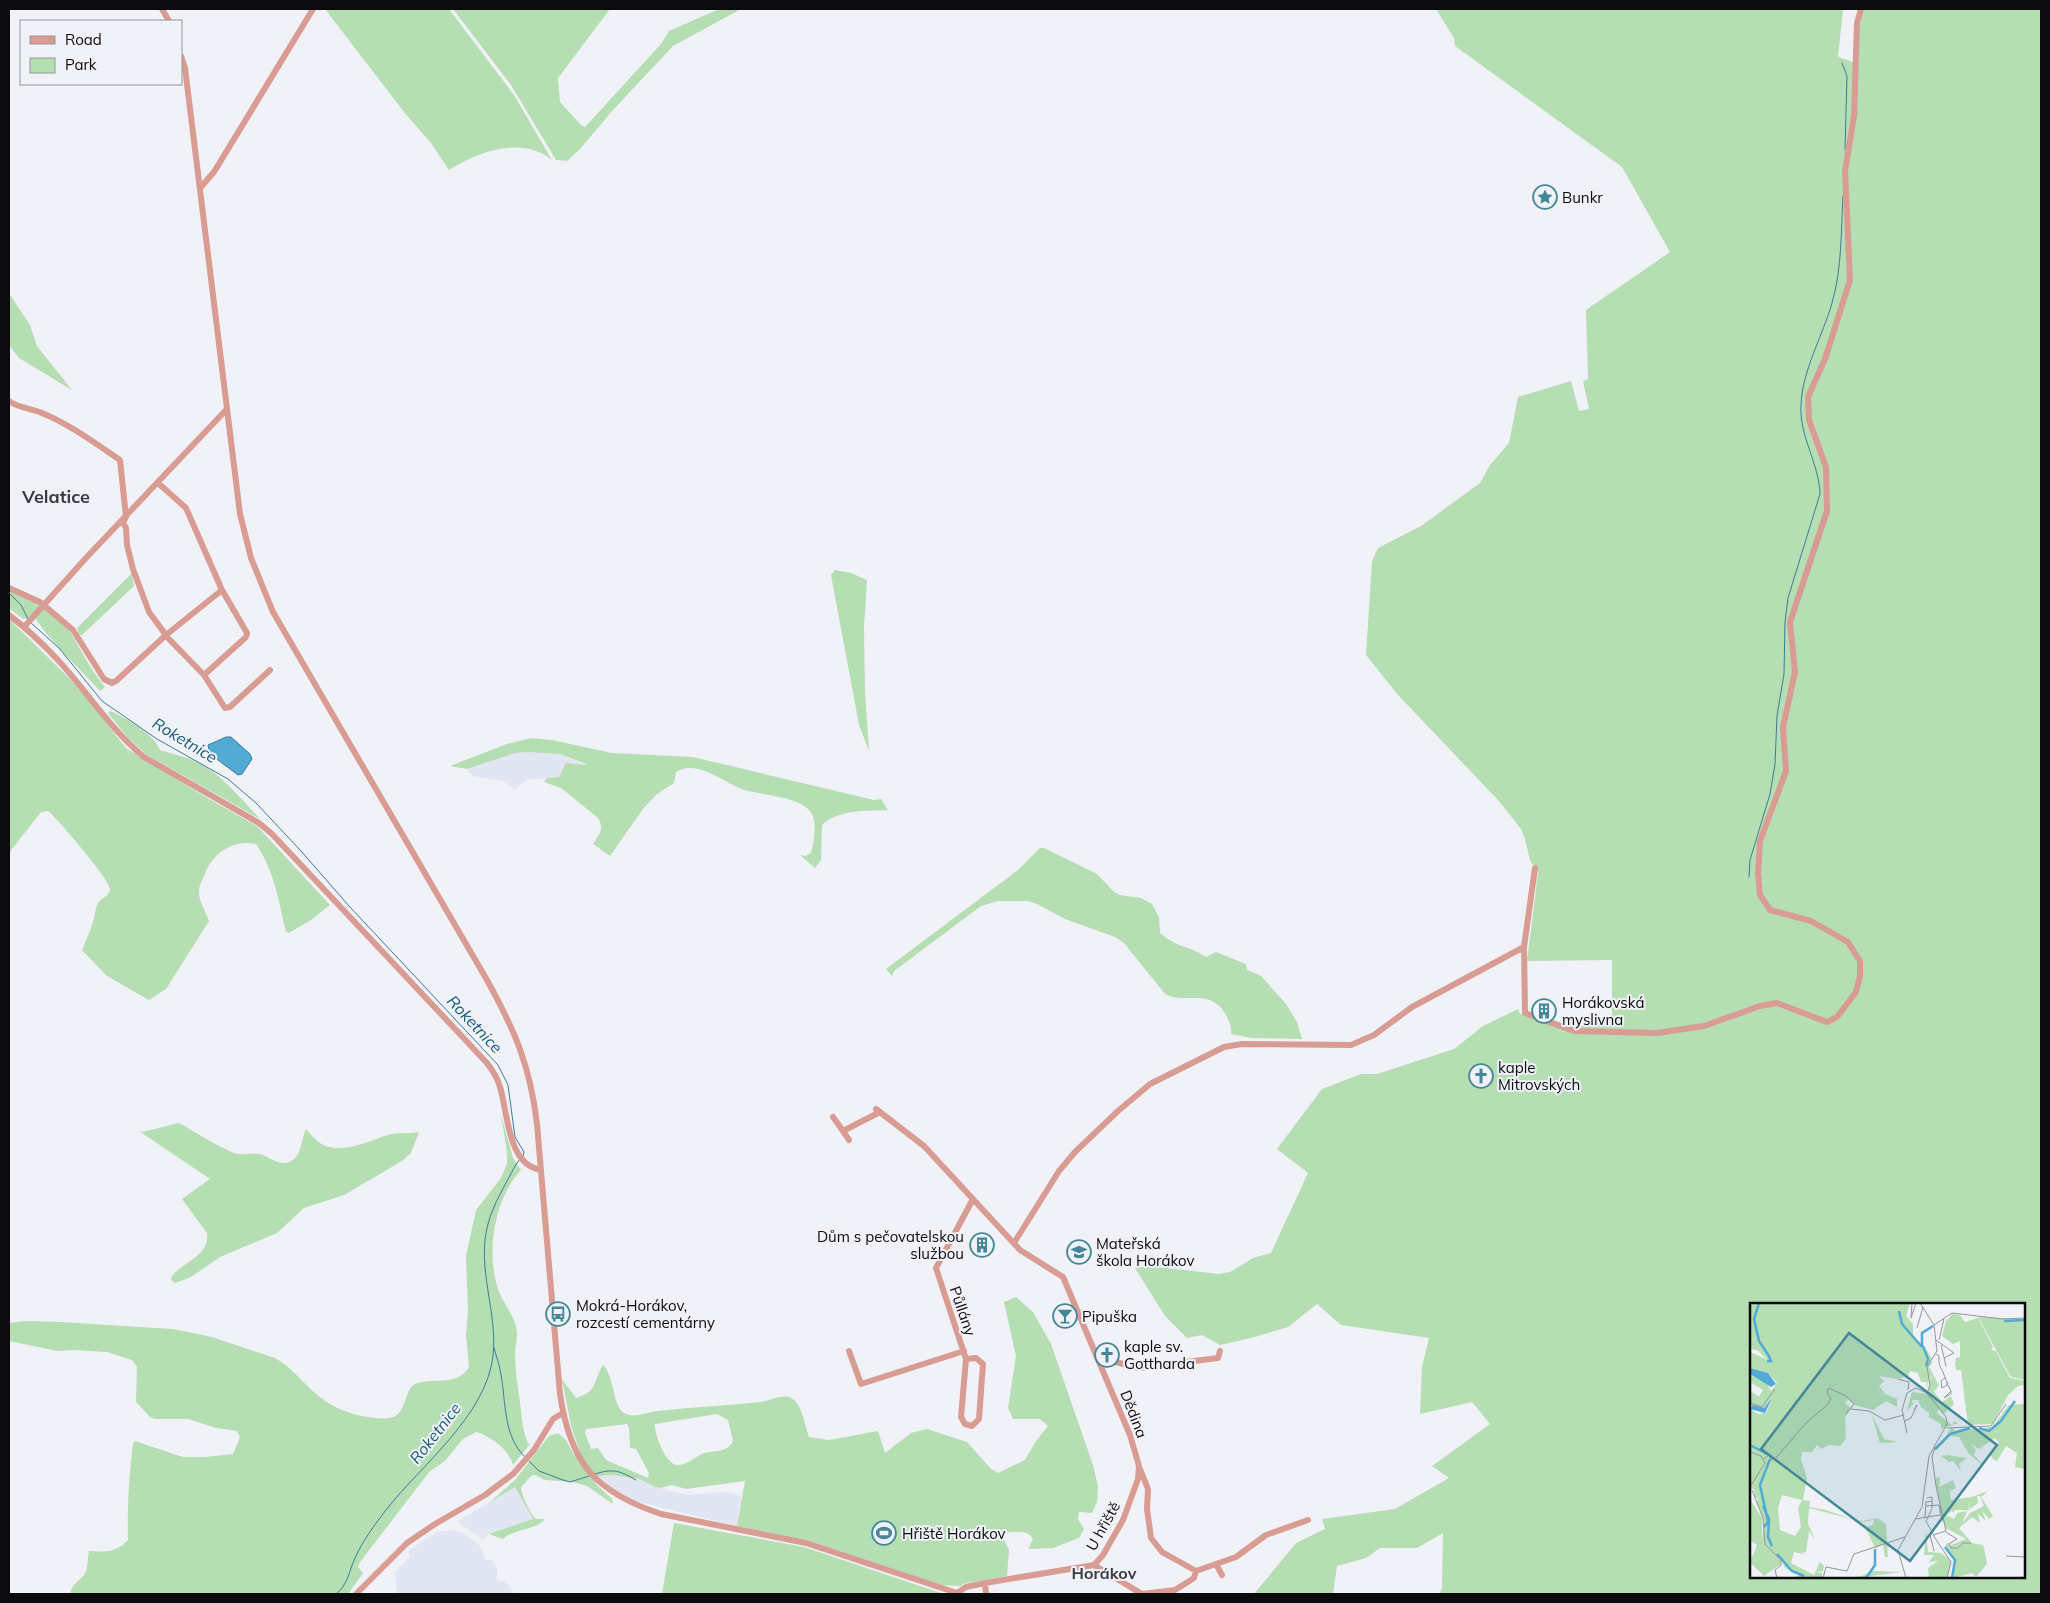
<svg xmlns="http://www.w3.org/2000/svg" width="2050" height="1603" viewBox="0 0 2050 1603" font-family="Mulish,sans-serif">
<style>
.built{fill:#e1e6f2}
.green{fill:#b5deb3;fill-rule:evenodd}
.water{fill:#51abd4;stroke:#3c7b98}
.lines{fill:none;stroke-linecap:round;stroke-linejoin:round}
.stream{stroke:#3c7b98;stroke-width:1}
.minor{stroke:#d99c93;stroke-width:6}
.labels{text-anchor:middle;dominant-baseline:central;stroke-width:4;stroke-linejoin:round;paint-order:stroke}
.poi-label{font-size:15px;fill:#0b0b0d;stroke:#f0f2f8;text-anchor:start}
.street-label{font-size:15px;fill:#0b0b0d;stroke:#f0f2f8}
.water-label{font-size:16px;font-style:italic;fill:#135a77;stroke:#f0f2f8}
.neighbourhood-label{font-size:16px;font-weight:bold;fill:#3a3b40;stroke:#f0f2f8}
.quarter-label{font-size:18px;font-weight:bold;fill:#3a3b40;stroke:#f0f2f8}
.inset-river{fill:none;stroke:#51abd4;stroke-width:2.5}
.inset-road{fill:none;stroke:#94969a;stroke-width:1}
.view{fill:#448797;fill-opacity:0.15;stroke:#448797;stroke-width:2.5}
.inset-edge{fill:none;stroke:#0b0b0d;stroke-width:2.5}
</style>
<rect width="100%" height="100%" fill="#f0f2f8"/>
<path class="built" d="M528,752l32,2 26,11 -27,12 -32,3 -12,9 -12,-8 -31,-5 -5,-7 48,-16z
M611,1475l29,4 15,8 33,8 36,-3 14,3 3,3 -4,28 -98,-24 -18,-8 -23,-18z
M515,1487l18,32 -45,15 -4,6 -24,-16 -1,-4z
M452,1530l13,4 14,11 7,15h6l5,8v10l3,4 5,-2 10,14h-118l-2,-22 15,-15 -2,-6 28,-19z"/>
<path class="green" d="M325,9h124l65,86 38,65c-30,-25 -74,-8 -103,10l-18,-27 -27,-31z
M453,9h157l-52,69 2,24 21,23 4,2 76,-83 8,-13 50,-22h22l-68,37 -60,64 -33,39 -13,12 -11,-1 -45,-75z
M1436,9h407l-5,48 15,5 10,-53h178v1585h-602l3,-6 1,-55 -26,15h-37l-14,10 -29,8 -4,28h-79l42,-51 29,-14 -3,-10 73,-10 54,-31 -17,-12 58,-42 -18,-22 -52,12 2,-47 7,-29 -88,-13 -24,-21 -29,23 -33,10 -35,8 -18,-10 -15,3 -22,-22 -30,-48 13,-2 71,8 11,-2 23,-14 18,-5 37,-80 -31,-24 45,-60 39,-15h16l77,-25 29,-23 35,-17 2,5h13l39,12h40v-66l-85,1 11,-88 -8,-13 -5,-21 -4,-10 -23,-29 -100,-105 -32,-40 6,-94 6,-13 43,-22 59,-43 10,-18 19,-22 9,-46 53,-16 8,30 10,-2 -6,-28 5,-2 -2,-69 84,-58 -48,-85 -167,-121 -1,-8zM1751,1304h273v273h-273z
M9,293l21,32 7,21 35,44 -53,-32 -10,-13z
M835,570l16,3 16,7 -3,48 1,63 4,60 -10,-26 -28,-150z
M132,573l2,13 -52,49h-2l-3,-7z
M9,588c17,7 47,24 58,39 13,20 22,41 38,60l-5,4c-22,-24 -47,-47 -66,-74l-11,2 -14,-11z
M9,619l68,67 49,62 83,51 48,27 73,79 -19,15 -22,13 -3,-1c-7,-30 -12,-62 -30,-88 -24,-5 -44,10 -52,32 -2,4 -5,10 -5,15 -1,9 7,21 10,30l-43,68 -17,11 -42,-24 -25,-26c4,-9 8,-19 11,-28 2,-6 2,-14 5,-19 3,-5 11,-6 12,-14 0,-9 -53,-71 -62,-78l-7,1 -32,41z
M110,711c15,6 44,23 50,39 10,3 20,6 30,9 29,11 50,39 70,60l-113,-64 -19,-17 -20,-25z
M531,738l21,2 60,13 81,4 181,43 7,-1 7,11c-21,1 -49,-1 -66,15l-1,35 -6,8 -15,-13 5,1 6,-3c3,-12 7,-32 -1,-42 -12,-15 -49,-16 -66,-21 -16,-6 -29,-17 -46,-21 -8,-2 -16,-1 -22,3l-2,11 -17,11 -14,15 -33,47 -17,-12c6,-9 12,-15 5,-26l-37,-30 -17,-6 3,-4 12,-1 7,-14 20,2v-1l-26,-10 -32,-2 -13,1 -48,16 -17,-3 57,-22z
M1040,848h4l53,26 17,18 6,3 21,3 11,6 7,13 1,16c17,15 30,13 46,24l10,-5 30,12 1,6 14,6 25,28 11,18 5,17 -50,-1 -21,-4c1,-7 -2,-13 -5,-19 -16,-28 -39,-10 -61,-21l-41,-51 -9,-6 -50,-18 -28,-15 -9,-3h-30l-17,5 -87,65 -2,5 -6,-7 132,-99z
M501,1115l12,43 8,12c-27,29 -35,82 -23,119 5,15 19,29 19,45 0,7 -2,13 -2,19 0,15 2,28 4,42 3,17 2,33 9,48l2,1 -17,21c-4,-15 -22,-29 -37,-33l-13,7 -18,22 -15,10 -70,91 -2,5 5,6 -15,21h-278c2,-10 8,-12 14,-19 5,-7 3,-17 5,-24 16,1 27,2 39,-11 -1,-32 1,-65 5,-97l2,-2 48,16h23l27,-3 7,-17 -3,-6 -21,-3 -28,-9h-33l-5,-2 -14,-15 1,-35 -5,-7 -25,-8 -34,-2 -16,1 -48,-10v-18l17,-2 34,1 113,7 39,8 63,21c18,10 30,28 46,40 16,12 34,18 54,20 7,0 15,2 22,-3 9,-8 8,-22 16,-30 18,-9 44,3 56,-18l-3,-32 2,-23 -2,-56 10,-46 25,-32 6,-14v-12z
M179,1123c18,10 36,22 55,30 9,3 17,-1 26,1 10,3 19,12 29,8 13,-4 12,-23 17,-33 5,6 10,12 17,16 20,9 46,-4 65,-10 9,-3 21,-1 31,-3l-8,21 -9,8 -58,34 -40,13 -27,25 -57,24 -29,20 -16,6 -4,-3 1,-4c12,-15 38,-20 35,-43l-25,-34 28,-20 -71,-48 3,1z
M1016,1297l17,15 18,32 42,121 5,21 -1,16 -5,11 -13,-1 -1,7 6,10 -5,9 -26,10 -25,1 5,-10c-6,-11 -21,-6 -32,-6l8,17 -2,26 -45,8v2l-23,-1 -118,-40 -84,-19 8,-45 -59,8 -14,-4 -12,3 -5,-1 -15,-8 -29,-4 -13,1 -3,7 17,16 1,5 -26,-18 -14,-4 -28,-2 -10,-5 -4,1 -10,11c0,7 10,28 15,32h9c-8,11 -30,9 -42,20l-14,-5 44,-15 -18,-32 -25,15 25,-22 34,-44 9,-3 8,7 8,15 6,-3 -9,-26 -9,-47 14,19c22,-6 17,-17 27,-33 12,12 9,40 21,48 10,6 23,-1 33,-2 34,-4 69,-5 103,-9 9,-1 20,-7 29,-5 13,4 16,29 20,40l20,3 49,-9 7,22 26,-20 16,-4 40,13 24,27 7,4 27,-13 11,-19 12,-15 -8,-7h-27l-5,-11 8,-52 -12,-54zM717,1414l11,6 5,21c-2,4 -4,6 -8,8 -7,3 -16,2 -23,5 -7,3 -15,11 -24,11 -12,1 -24,-32 -23,-41zM627,1424l2,4 1,20 6,1 13,24 -1,5 -42,-18 -8,-12 -7,1 -6,-16 1,-4z
M674,1523l130,24 140,47h-282z"/>
<path class="water" d="M226,737h5l19,17 2,5 -10,15 -4,1 -28,-21 -2,-9z"/>
<g class="lines">
<path class="stream" d="M1842,63l5,13 -2,74
M9,593l12,12 7,14
M30,622l29,26 43,53 55,38 71,40 28,24 45,48 48,55 149,159 10,20 7,52 9,15 -1,4
M1749,877l1,-17 20,-66 5,-30 2,-48 7,-42 1,-52 3,-24 32,-104c-1,-31 -21,-58 -19,-89 1,-34 22,-70 31,-102 10,-34 9,-72 11,-107
M494,1348c2,8 6,18 7,27 5,27 2,61 24,82
M528,1460l11,11 24,9 7,2 19,-6
M595,1474c19,-6 25,-3 41,6
M336,1594c12,-9 13,-23 19,-36 7,-16 20,-34 31,-48 35,-45 100,-94 107,-154 5,-43 -17,-89 -5,-132 5,-20 18,-40 27,-58l5,-7"/>
<path class="minor" d="M162,9l7,12
M181,56l4,12 55,446 11,44 22,54 214,368c28,51 43,85 50,144l23,270c10,69 35,98 101,120l145,29 151,50
M201,187l13,-15 99,-163
M9,401c9,7 22,7 33,12 27,11 53,30 78,47l6,57 -3,6 3,5 1,17 6,24 16,43 19,26 36,37 21,33 5,-1 40,-37
M158,483l28,25 36,82 25,43 -1,4 -42,38
M9,588l31,14 33,28 31,49 8,4 4,-2 50,-46 56,-45
M9,615c17,13 33,28 48,44 30,32 53,70 87,98l115,66 13,11 215,229c6,8 11,15 13,24 8,25 7,78 41,83
M24,627l61,-68 142,-150
M1535,868l-11,79 1,66 49,18 83,2 47,-7 56,-20 17,-3 50,19 10,-5 19,-25 4,-16v-15l-12,-19 -37,-21 -41,-11 -10,-15 -2,-22 2,-32 26,-70 -3,-44 12,-55 -5,-50 37,-111 -1,-44 -17,-47 -1,-23 17,-38 25,-79 -5,-109 9,-55 3,-93 4,-14
M876,1109l48,37 96,104 43,27 67,158 9,31 -1,13 -15,41 -20,35 -9,10 -109,18 -19,4 -9,6
M833,1117l10,14 37,-19
M843,1131l6,9
M1014,1243l45,-72 16,-19 43,-41 32,-27 74,-37 18,-3 109,1 23,-10 38,-28 112,-60
M849,1351l12,33 103,-33
M966,1359l10,-1 7,6 -4,55 -7,7 -7,-2 -4,-7 5,-58 -30,-91 37,-69
M1101,1365l11,-4 26,7 80,-10 2,-7
M1140,1469l8,20 -1,20 4,29 11,14 34,19 40,-14 30,-22 42,-15
M1216,1564l6,11
M1094,1565l48,29 33,-4 19,-12 2,-7
M985,1583l1,11
M356,1594l51,-51 28,-19 50,-29 28,-21 21,-24 19,-31 10,-6"/>
</g>
<defs>
<g id="sight-ring" transform="scale(1.25)"><circle r="9.5" fill="#f0f2f8" stroke="#448797" stroke-width="1.5"/><path d="M0-6L1.8-2.2L6-1.7L2.9 1.2L3.7 5.4L0 3.3L-3.7 5.4L-2.9 1.2L-6-1.7L-1.8-2.2Z" fill="#448797"/></g>
<g id="building-ring" transform="scale(1.25)"><circle r="9.5" fill="#f0f2f8" stroke="#448797" stroke-width="1.5"/><path d="M-4-6H4V6H1V3H-1V6H-4ZM-2.5-4.3h1.7v1.8h-1.7ZM.8-4.3h1.7v1.8H.8ZM-2.5-1h1.7V.8h-1.7ZM.8-1h1.7V.8H.8Z" fill="#448797"/></g>
<g id="church-ring" transform="scale(1.25)"><circle r="9.5" fill="#f0f2f8" stroke="#448797" stroke-width="1.5"/><path d="M-1.2-6h2.4v3.5h3.3v2.4h-3.3V6h-2.4V-.1h-3.3v-2.4h3.3Z" fill="#448797"/></g>
<g id="school-ring" transform="scale(1.25)"><circle r="9.5" fill="#f0f2f8" stroke="#448797" stroke-width="1.5"/><path d="M0-5L7-2L0 1L-7-2ZM-4 1L0 2.5L4 1V4Q0 6-4 4Z" fill="#448797"/></g>
<g id="bus-ring" transform="scale(1.25)"><circle r="9.5" fill="#f0f2f8" stroke="#448797" stroke-width="1.5"/><path d="M-5-6H5V4H4V6H2V4H-2V6H-4V4H-5ZM-3.5-4V0h7V-4ZM-3.5 1.2v1.5H-2V1.2ZM2 1.2v1.5H3.5V1.2Z" fill="#448797"/></g>
<g id="bar-ring" transform="scale(1.25)"><circle r="9.5" fill="#f0f2f8" stroke="#448797" stroke-width="1.5"/><path d="M-6-5H6L.8 .8V4.5H3.5V6h-7V4.5H-.8V.8Z" fill="#448797"/></g>
<g id="stadium-ring" transform="scale(1.25)"><circle r="9.5" fill="#f0f2f8" stroke="#448797" stroke-width="1.5"/><path d="M0-5a6.5 5 0 1 0 0 10a6.5 5 0 1 0 0-10ZM-3.5-1.8h7v3.6h-7Z" fill="#448797"/></g>
</defs>
<g fill-rule="evenodd">
<use href="#sight-ring" x="1545" y="197"/>
<use href="#building-ring" x="1544" y="1011"/>
<use href="#church-ring" x="1481" y="1076"/>
<use href="#building-ring" x="982" y="1245"/>
<use href="#school-ring" x="1079" y="1252"/>
<use href="#bus-ring" x="558" y="1314"/>
<use href="#bar-ring" x="1065" y="1316"/>
<use href="#church-ring" x="1107" y="1355"/>
<use href="#stadium-ring" x="884" y="1533"/>
</g>
<g class="labels">
<g class="poi-label">
<text x="1562" y="197">Bunkr</text>
<text x="1562" y="1002">Horákovská<tspan x="1562" dy="17">myslivna</tspan></text>
<text x="1498" y="1067">kaple<tspan x="1498" dy="17">Mitrovských</tspan></text>
<text x="964" y="1236" text-anchor="end">Dům s pečovatelskou<tspan x="964" dy="17">službou</tspan></text>
<text x="1096" y="1243">Mateřská<tspan x="1096" dy="17">škola Horákov</tspan></text>
<text x="576" y="1305">Mokrá-Horákov,<tspan x="576" dy="17">rozcestí cementárny</tspan></text>
<text x="1082" y="1316">Pipuška</text>
<text x="1124" y="1346">kaple sv.<tspan x="1124" dy="17">Gottharda</tspan></text>
<text x="902" y="1533">Hřiště Horákov</text>
</g>
<g class="street-label">
<text transform="translate(963 1311) rotate(71)">Půllány</text>
<text transform="translate(1134 1414) rotate(69)">Dědina</text>
<text transform="translate(1103 1526) rotate(-61)">U hřiště</text>
</g>
<g class="water-label">
<text transform="translate(185 740) rotate(31)">Roketnice</text>
<text transform="translate(475 1024) rotate(47)">Roketnice</text>
<text transform="translate(435 1433) rotate(-52)">Roketnice</text>
</g>
<g class="neighbourhood-label">
<text x="1104" y="1573">Horákov</text>
</g>
<g class="quarter-label">
<text x="56" y="496">Velatice</text>
</g>
</g>
<g transform="translate(1750 1303)">
<rect width="275" height="275" fill="#f0f2f8"/>
<path d="M0,0h160l-4,13 7,8v12l15,16 4,7 -2,4 4,-2 -5,6 10,18 -5,7 8,10 9,-6 3,8 -10,10 -5,-5 -2,4 15,12 2,-4 4,2 -17,6v-5l-12,-7v-4l-8,-6 -3,-7h-6l1,4 -6,7 5,-19 16,2 2,-15 4,-3 -5,2 -1,-13 1,15 -3,10 1,-8h-6l-3,-9 -8,-2 -2,5 -11,3 -18,-3 5,5 -5,5 6,8 12,5v8l-11,-6 -13,9 -18,-5 -6,-6 -4,4 6,5 -6,10 1,21 -6,7 -11,-1 -8,4 -4,-4 -5,7h-10l-1,8 6,18 -4,22 7,1 -1,6 17,3 23,8 14,3 14,-3 9,6 2,33h-3l-2,-12 -8,3v16l-2,7 29,1 -46,6 15,-6 3,-6 1,-18 -10,-21 8,-2 1,-5 -11,2 -54,-14 -1,16 7,15 -6,-8 -3,21 -5,1 6,2 -13,-3 -3,11 23,12 6,-13 4,4 -1,5 -7,1 6,1v5h-28l5,-3 -14,-7 -4,-10v6l-17,12 -14,-14 7,-17 -7,-4v-42l12,19v20l1,-5v-14l-7,-17 3,-3 -5,-2v-8h-4v-80l8,5 8,-1 6,-15 -8,10 -14,-2v-16l9,7 4,-7 -13,-8v-7l16,7 5,9 6,-8 -9,-10 -18,-5v-16l18,8 -11,-10 -7,-1zM32,192l20,5 -4,8 3,19 -6,9 -15,-6 -2,-22zM202,11l8,1 5,7 13,-4 15,29 -2,3 5,1 14,27 15,3v4l-7,1 -10,9 -15,29 -25,1 -7,-55h-5l-1,-7 1,-5 4,-1v-16l-7,3 -11,-8 4,-15zM228,14l47,2v61l-14,-3zM275,101v65l-10,-2 2,-14 -11,-7 -9,15 -4,-2 -3,-4 9,-12 -4,-5 -16,11 -8,-5 5,6 -2,5 11,12 -16,-13 -10,-17 -9,-1 -16,17 18,-26 3,4 37,-4 17,-22zM122,112l12,24 14,3 -18,1zM197,152l20,3 -8,6 2,7 -8,-10 -4,1 -8,-6zM185,174l5,1 -1,9 14,-7 3,8 -6,3 1,9 21,-3 16,-6 -7,6 12,19 -4,3 -7,-8 4,10 -8,-7 2,9 -8,-6 -13,11 13,15 11,2 1,3 3,16 -11,13 -4,-4 -18,5v-21l-9,-11 3,-4 1,4 17,-7 -20,-11 -7,-17 -8,1 8,-1 1,-4zM227,193h3l4,10 -14,7 -8,11 5,-13 -10,2 -3,6 -8,-4 6,-4 2,2v-3h15l-1,-6 2,5 8,-6zM176,226l2,23 13,1 10,8 -4,16 -18,1 -1,-10 10,-7 -9,1 5,-7h-10z" fill="#b5deb3" fill-rule="evenodd"/>
<path d="M0,65l18,5 8,11 -5,3 -21,-13zM22,95l-7,15 -15,-4 3,-4 11,3z" fill="#51abd4"/>
<path class="inset-river" d="M9,0l-5,16 5,22 10,15 2,5h-4M149,8l3,13 20,23M254,18l20,-1M172,43v-13l11,-7M173,43l5,13 -2,7M229,125l10,3 12,-10 14,-20M0,142l19,10M185,146l15,-15 20,-6M13,203l6,13 -1,18 4,9M14,224l4,-5 -8,-37 10,-26M195,244l10,13 -3,18M27,251l15,17 12,5M116,275l9,-13v-16"/>
<path class="inset-road" d="M162,0l-1,15 5,-15M170,0l14,22M184,22l18,-12 51,6 22,-1M167,25l6,-21M186,37l18,13 -10,5M189,37l5,-21M191,42l5,21M186,51l3,2v8l4,8 3,8 2,4 -1,1v-3M195,75l-4,3 1,7 5,-3M148,76l11,3 -1,8M198,82l3,6v3l-7,4 7,-7M177,90l3,-8 -3,-18 10,-16 -3,-26M0,100l12,4 13,-18M101,106l18,2 16,9 19,-5M155,118l6,-3 6,-13 -3,5M197,125l44,-2 15,-22M157,130l-5,-23 5,-17 9,-5 11,5M185,144l-3,10 4,29 10,45 -13,4 18,27 -4,16M0,149l11,4 4,7 -15,24M14,156l5,-4 2,5 5,-2 29,-34 23,-20 3,-5 -4,-7 2,-4 17,8 8,8 -8,10M2,187l11,28 2,26 16,16v5l-6,5 2,8M177,195l5,-1v12l-6,12 7,13M176,203l13,-1 3,16M175,214l1,-15 6,-1M166,216l24,-4M196,229l11,7 -8,5M180,232l4,16M199,241l2,4h7l5,-5h8M256,253l19,1M73,275l3,-11 21,4 7,-17 51,-17M156,275l-8,-28 24,-43 7,-51 18,-32 -1,-7 -19,-24"/>
<path class="view" d="M99,30l148,112 -87,116 -149,-112z"/>
<rect width="275" height="275" class="inset-edge"/>
</g>
<rect width="2050" height="1603" fill="none" stroke="#0b0b0d" stroke-width="20"/>
<rect x="20" y="20" width="162" height="65" fill="#f0f2f8" stroke="#94969a"/>
<rect x="30" y="36" width="25" height="8" fill="#d99c93" stroke="#94969a"/>
<text x="65" y="45" font-size="15" fill="#0b0b0d">Road</text>
<rect x="30" y="58" width="25" height="15" fill="#b5deb3" stroke="#94969a"/>
<text x="65" y="70" font-size="15" fill="#0b0b0d">Park</text>
</svg>
